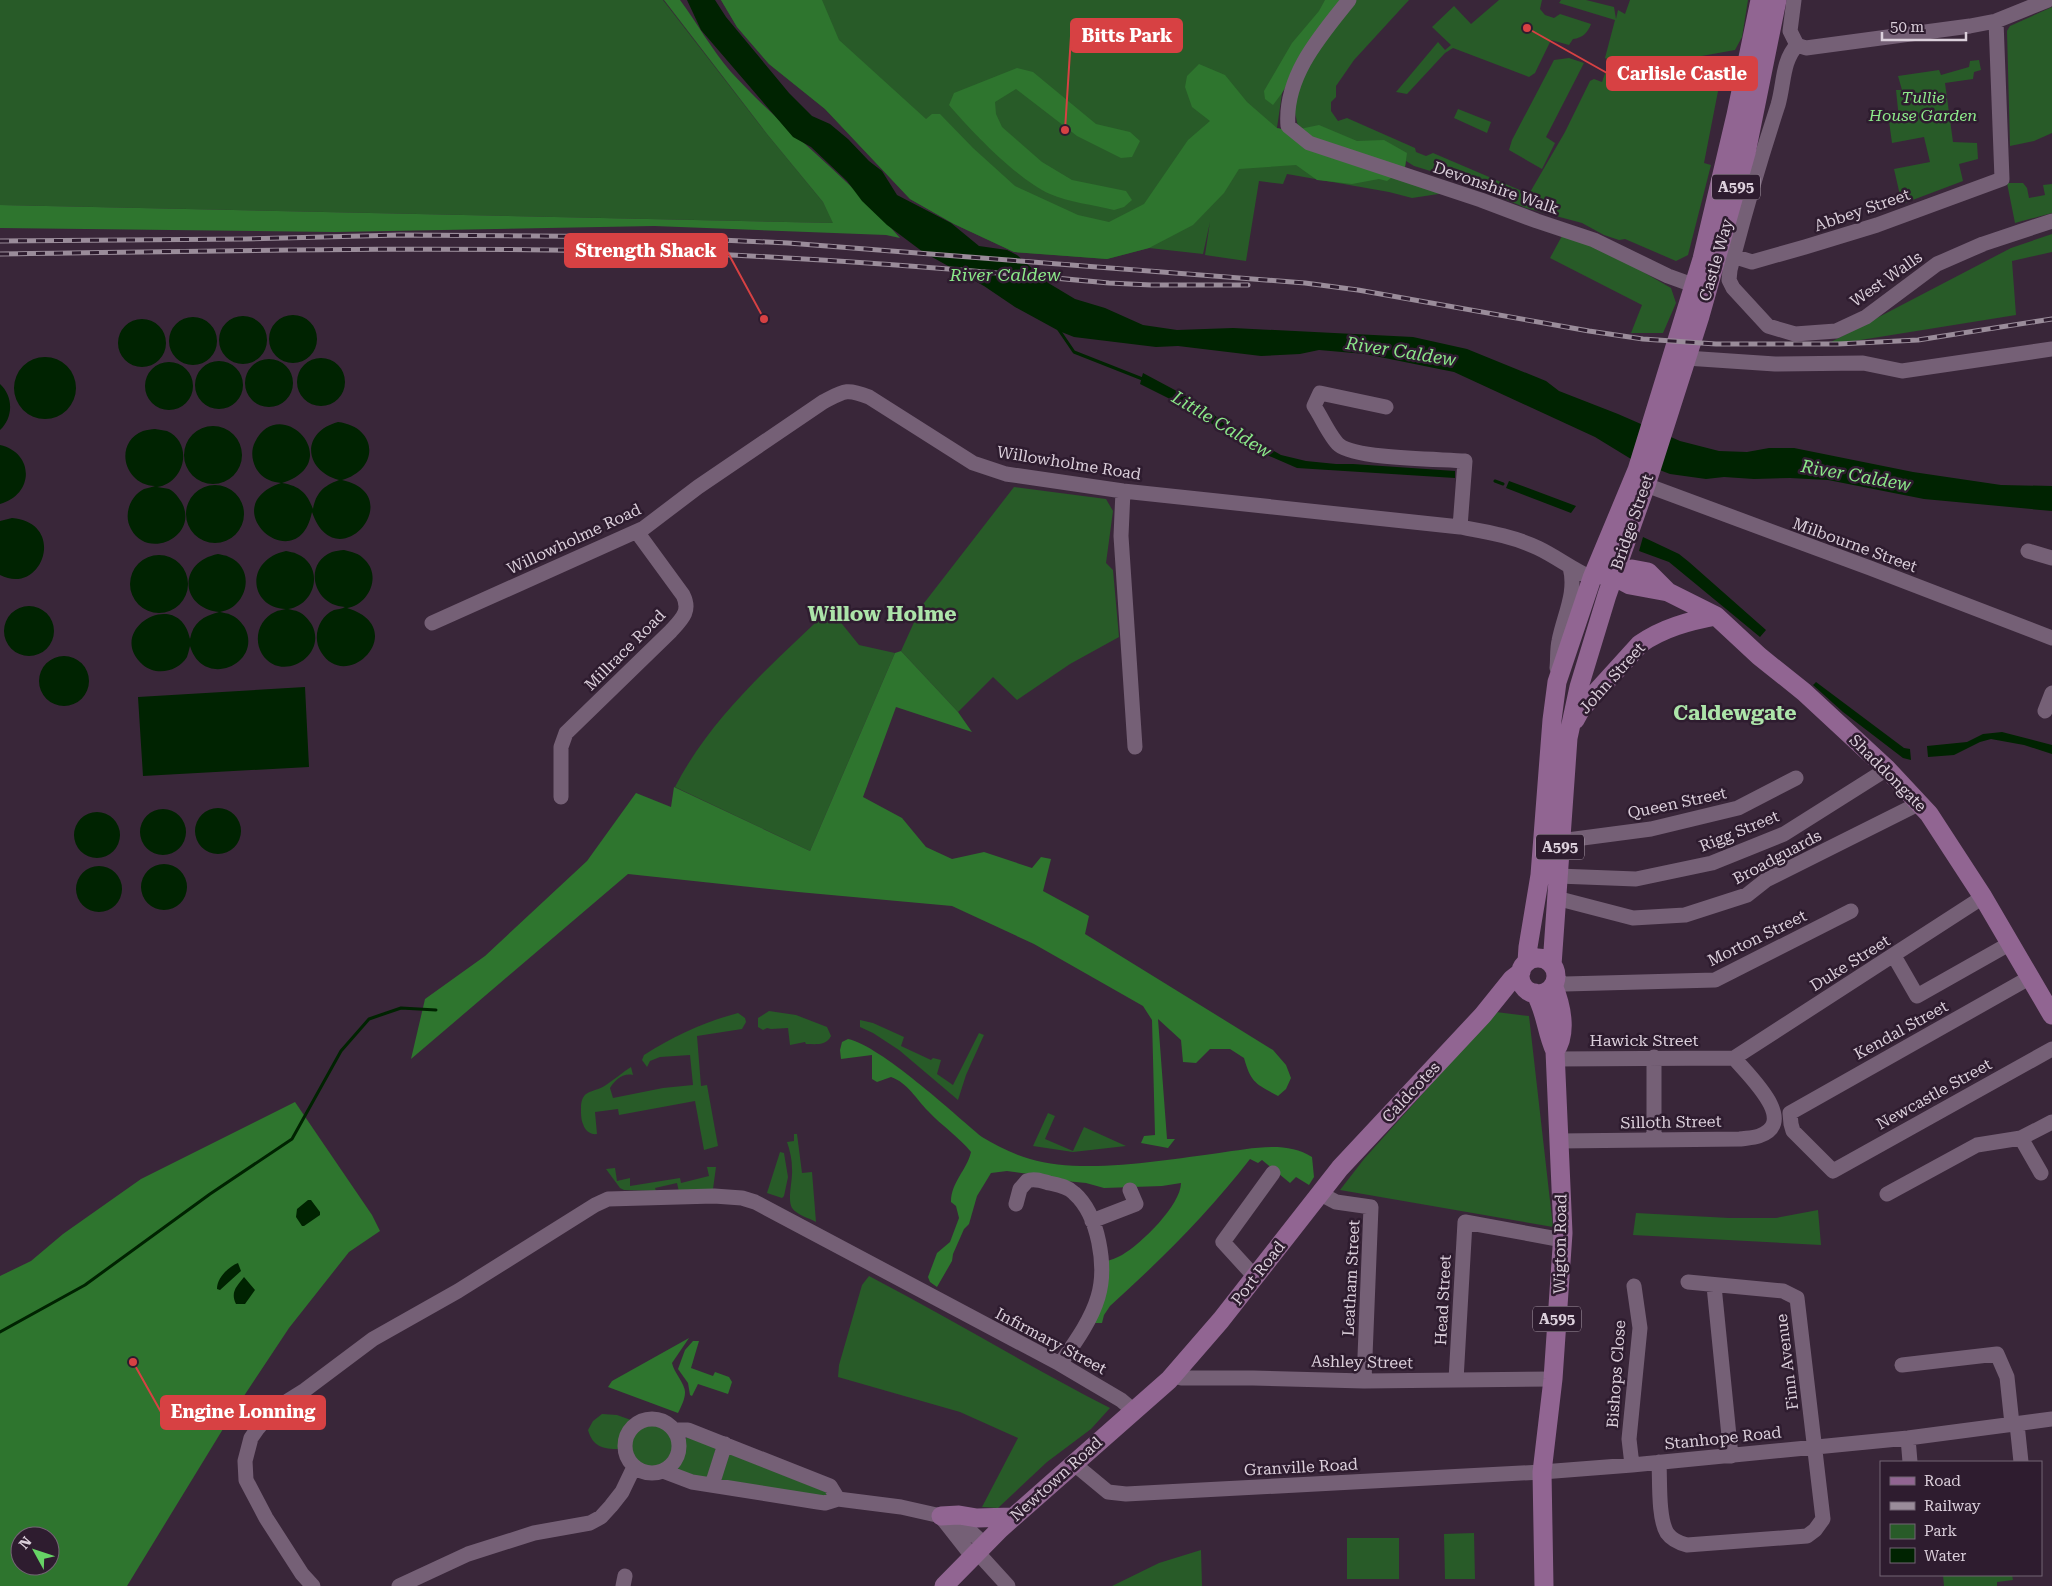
<svg xmlns="http://www.w3.org/2000/svg" width="2052" height="1586" viewBox="0 0 2052 1586" font-family="'Roboto Serif',serif">
<style>
.green{fill:#285b28}
.forest{fill:#2e752e;fill-rule:evenodd}
.water{fill:#002301}
.lines{fill:none;stroke-linecap:round;stroke-linejoin:round}
.stream{stroke:#002301;stroke-width:3}
.minor{stroke:#756076;stroke-width:15}
.major{stroke:#916592;stroke-width:19}
.rail-casing{stroke:#9a8c9a;stroke-width:5}
.rail{stroke:#2e1c2f;stroke-width:3;stroke-dasharray:9;stroke-linecap:butt}
.labels{text-anchor:middle;dominant-baseline:central;stroke-width:5;stroke-linejoin:round;paint-order:stroke}
.shield{fill:#2e1c2f;stroke:#a799a7;stroke-width:1}
.shield-label{font-size:15px;font-weight:bold;fill:#dbcfdb}
.park-label{font-size:16px;font-style:italic;fill:#8de98a;stroke:#2e1c2f}
.street-label{font-size:16px;fill:#dbcfdb;stroke:#2e1c2f}
.water-label{font-size:18px;font-style:italic;fill:#8be889;stroke:#2e1c2f}
.district-label{font-size:21px;font-weight:bold;fill:#ace4a9;stroke:#2e1c2f}
.leader{fill:none;stroke:#d74143;stroke-width:2}
.callout-dot{fill:#d74143;stroke:#2e1c2f;stroke-width:2}
.callout{fill:#d74143;stroke:#d74143;stroke-width:2}
.callout-label{font-size:18px;text-anchor:middle;font-weight:bold;fill:#fff}
</style>
<rect width="100%" height="100%" fill="#392639"/>
<path class="green" d="M0,0h663l104,134 56,68 11,21 -834,-18z
M721,0h624l-46,63 -17,30 -5,35 13,3 8,-5 -4,-17 5,-31 56,-78h54l-55,60 -18,26v11l-5,5v9l7,10 9,-3 68,30 1,4 10,4 7,-3 96,41 36,-62 25,-51 4,-2 8,3 5,-14 43,6 31,9 35,-6 4,4 -16,82 7,2 -23,90 -12,6 -51,-22 -6,1 -15,-5 -22,-12 -56,-15 -66,-28 -46,-14 -8,-5 -1,6 40,26 -33,5 -23,-6 -102,-18 -4,10 -24,-3 -13,80 -41,-6 5,-33 -7,32 -54,-6 -42,11 -93,-7 -60,-28 -44,-25 -85,-90 -56,-45 -32,-37z
M1499,0h43l-2,9 5,6 9,3 6,-4 31,10c-3,8 -8,14 -18,15l-4,6 -18,-5 -16,33 -6,4 -76,-29 -8,5 -38,41 -11,-2 42,-50 7,8 6,-5 -19,-18 22,-21 17,18z
M1561,0h25l28,7 2,12 2,-9 7,4 5,-14h118l-6,37 -7,13 -89,16 -37,-4v-2l-4,-2 10,-38 -56,-17z
M2052,7v126l-18,8 -24,5 -3,-115 3,-5z
M1569,58l15,5 -38,74 9,6 -13,26 -33,-19 3,-10 42,-80z
M1979,60l2,10 -7,2 -1,7 -28,4 8,59 24,1 1,16 -19,5 4,17 -61,23 -8,-35 36,-7 -6,-25 -32,6 -3,-22 10,-2 -3,-29h6l-4,-14 41,-6 2,5 28,-8 1,-6z
M1458,109l33,13 -4,11 -33,-15z
M2007,183h16l4,5 2,10 16,-3 -2,-10 9,-1v29l-37,10z
M1572,231l99,57 5,15 -13,30h-32l11,-28 -92,-47 13,-24z
M2052,234v18l-40,9 4,54 -168,27 -19,1 182,-95z
M1014,487l92,12 7,12 -7,52 7,7 6,67 -49,27 -53,36 -24,-23 -35,35 -57,-61 20,-44z
M830,609l29,36 36,8 -85,198 -135,-64c36,-70 98,-124 155,-178z
M769,1011l27,4 31,12 4,9c-5,10 -15,8 -25,8l-1,-2 -15,3 -2,-17 -17,1 -4,-1 -4,2 -5,-3v-9z
M1496,1012l33,4 24,211 -213,-37 24,-31z
M738,1013l7,5 1,4 -4,7 -45,7 4,50 6,-1 11,61 -14,4 -9,-49 -76,14 -1,-6 -23,3 2,22c-6,1 -12,-3 -14,-10 -2,-4 -2,-11 -2,-15 0,-21 12,-15 25,-24 9,-6 17,-13 25,-18l2,8c-10,-2 -17,4 -23,13l3,10 50,-10 30,-3 -3,-30 -30,2 -10,4 -3,6 -5,-7 2,-5c30,-19 60,-33 94,-42z
M860,1020l13,3 31,14 -3,9 30,14 2,-2 8,2 -4,14 16,11 26,-52 5,2 -18,40 -8,25 -59,-50 -26,-17 -13,-6z
M1048,1113l7,3 -10,23 28,12 11,-24 42,19 -53,6 -40,-6z
M794,1134h3l5,39 10,-1 4,50c-7,-4 -19,-7 -24,-14 -5,-8 1,-29 0,-39 0,-10 -2,-18 -5,-27l7,-1z
M780,1152l4,1 4,24 -4,19 -2,2 -15,-5z
M707,1167h9l-3,22 -34,3 -2,-9 -22,5 1,3 -32,-1 -4,-2 -14,-19 9,-1 2,13 13,-3v8l50,-8 1,5 28,-7z
M1818,1210l3,35 -188,-10 3,-22 93,5h47z
M869,1276c81,42 159,90 241,132l-19,21 -44,33 -49,46 -16,-1 36,-69 -58,-26 -122,-35 1,-12 23,-80z
M602,1414l15,1 14,5 -9,13 -3,16c-16,0 -26,-2 -31,-19l5,-9z
M630 1444a22 22 0 1 1 44 0a22 22 0 1 1-44 0Z
M687,1437l29,11 -9,31 -28,-5 -2,-6 8,-13 -1,-14z
M730,1454l96,38 1,5 -105,-16c-2,-7 2,-22 8,-27z
M1474,1533l1,46h-30l-1,-45z
M1347,1538h52v41h-52z
M1201,1550l1,36h-90l47,-23z
M1943,1575h69l1,5 -16,2v4h-53z"/>
<path class="forest" d="M664,0h16c17,23 32,50 51,72 53,58 118,106 169,166l-14,-3 -232,-9 -319,6 -335,-4v-23l833,18 -10,-21 -56,-68z
M721,0h101l17,40 87,79 6,-5h8l33,34 42,38 63,29 31,7 35,-18 44,-64 22,-19 -18,-14 -7,-20 2,-11 12,-12 26,11 22,27 30,26 13,3 29,-6 38,16 27,-1 23,13 -2,14 -18,14 -8,-2 -27,5 -35,-4 -21,-15 -57,4 -15,24 -31,32 -44,23 -42,11 -93,-7 -60,-28 -44,-25 -85,-90 -56,-45 -32,-37z
M1325,0h20l-46,63 -17,30 -9,12 -8,-6 -1,-8 28,-48 27,-32z
M1017,68l16,4 63,52 34,8 10,9 -8,16 -11,1 -44,-22 -61,-47 -21,13 1,12 6,13 40,35 30,18 54,11 6,9 -8,7 -10,3c-20,-5 -46,-8 -64,-16 -32,-14 -78,-62 -101,-89l5,-12z
M901,651l57,61 14,20 -76,-25 -33,90 39,21 24,29 26,12 32,-7 48,16 9,-11 10,2 -8,32 46,25 -4,18 188,116 13,15 5,13 -5,11 -8,7c-22,-12 -27,-13 -34,-38l-14,-9h-20l-14,14 -13,-1 -2,-22 -23,-21 9,120h8l-7,9 -27,-5 3,-7 11,-1 -3,-115 -9,-14 -109,-62 -82,-38 -154,-14 -170,-18 -217,185 14,-60 60,-43 102,-95 49,-68 35,14 3,-20 136,64 85,-198z
M848,1039c33,7 105,74 134,98 15,9 31,17 48,22 53,16 134,1 189,-6 30,-4 67,-13 93,4l2,20 -5,8 -13,-8 -6,6 -28,-23 -4,3 -8,-4c-41,53 -89,101 -140,147l-6,9 -2,8h-8c12,-27 16,-30 10,-61 6,-2 13,-4 18,-7 19,-11 59,-50 59,-72l-19,3 -58,2 -18,-5 -41,-4 -16,-5 -22,-3 -16,2 -14,23 -8,28 -5,5 -11,25 -1,7 -15,26 -7,-5 -2,-5 9,-24 13,-11 9,-24 -3,-12 -5,-4c0,-20 16,-32 20,-50 -12,-15 -29,-26 -43,-41 -12,-12 -20,-28 -37,-34l-14,5 -5,-3v-24l-31,4 -1,-9 2,-8z
M295,1102l77,113 8,16 -31,21 -60,76 -55,83 -107,175h-127v-310l31,-15 32,-27 78,-55zM20,1536h30v30h-30z
M689,1338l-17,25c2,10 14,22 13,30 0,6 -4,14 -7,20l-70,-26 4,-6z
M693,1341h6l-8,27 22,8 2,-4 14,5 3,5 -4,12 -30,-10 -6,12 -2,-1 -2,-12 -10,-14 7,-19z"/>
<path class="water" d="M687,0h28l11,17 63,76 23,23 18,8 18,15 21,22 13,10 15,24 54,28 28,23 28,4 10,5 33,29 25,15 30,9 38,17 34,5 56,-2 180,9 54,12 79,32 13,10 59,23 62,27 39,10 28,1 22,-4h25l119,24 88,13 51,1v25l-128,-12 -96,-19 -38,-2 -36,1 -30,-2 -18,2 -36,-5 -39,-15 -36,-22 -141,-65 -89,-18 -46,-4 -19,4 -39,2 -83,-10 -22,1 -82,-10 -15,-6 -44,-24 -31,-21 -61,-34 -36,-27 -25,-24 -15,-20 -36,-34 -18,-10 -92,-107z
M269 339a24 24 0 1 1 48 0a24 24 0 1 1-48 0Z
M219 340a24 24 0 1 1 48 0a24 24 0 1 1-48 0Z
M169 341a24 24 0 1 1 48 0a24 24 0 1 1-48 0Z
M118 343a24 24 0 1 1 48 0a24 24 0 1 1-48 0Z
M14 388a31 31 0 1 1 62 0a31 31 0 1 1-62 0Z
M297 382a24 24 0 1 1 48 0a24 24 0 1 1-48 0Z
M245 383a24 24 0 1 1 48 0a24 24 0 1 1-48 0Z
M195 385a24 24 0 1 1 48 0a24 24 0 1 1-48 0Z
M145 386a24 24 0 1 1 48 0a24 24 0 1 1-48 0Z
M1143,373l58,31 36,30 21,8 23,13 25,6 30,3h17l102,7v7l-158,-10 -46,-20 -28,-16 -27,-20 -56,-28z
M0,384c14,13 13,34 0,46z
M338,422c40,5 42,47 4,58 69,15 -6,102 -30,32 -14,70 -101,-5 -31,-29 -4,-1 -8,-1 -12,-3 -14,-6 -21,-24 -14,-38 25,-50 93,20 27,41 18,3 25,10 31,26 3,-16 10,-23 26,-29 -36,-10 -38,-48 -1,-58z
M184 455a29 29 0 1 1 58 0a29 29 0 1 1-58 0Z
M155,429c4,1 8,1 12,2 27,12 18,52 -10,56 4,1 9,1 12,2 6,3 10,9 13,14 17,33 -34,58 -51,26 -8,-14 -1,-33 13,-40 4,-1 8,-2 11,-3 -31,-1 -42,-43 -12,-55 4,-1 8,-2 12,-2z
M0,445c35,8 34,50 0,59z
M1509,481l67,25 -5,7 -65,-25z
M186 514a29 29 0 1 1 58 0a29 29 0 1 1-58 0Z
M12,518c56,5 30,79 -12,57v-54z
M1643,537l36,17 10,8 77,68 -6,7 -91,-75 -30,-11z
M344,550c8,2 15,3 21,10 17,17 3,45 -18,48 65,20 0,87 -26,44 -9,-14 -3,-35 13,-42 3,-1 8,-1 11,-3 -31,-1 -43,-43 -13,-55 4,-1 8,-2 12,-2z
M286,551c3,1 8,1 11,3 28,12 19,51 -9,55 3,1 7,1 11,3 5,2 10,8 13,13 16,31 -31,59 -50,29 -9,-15 -3,-35 13,-42 3,-2 8,-2 11,-3 -37,-1 -42,-49 0,-58z
M218,554c3,1 8,1 11,3 28,12 18,51 -9,55 3,1 8,1 11,3 6,2 11,8 14,13 18,36 -42,62 -55,18 -1,4 -2,8 -3,11 -9,15 -31,19 -44,8 -40,-35 36,-80 47,-26 3,-16 13,-23 29,-27 -40,-5 -41,-50 -1,-58z
M130 584a29 29 0 1 1 58 0a29 29 0 1 1-58 0Z
M4 631a25 25 0 1 1 50 0a25 25 0 1 1-50 0Z
M39 681a25 25 0 1 1 50 0a25 25 0 1 1-50 0Z
M1816,682l88,66 6,1 1,11 -8,-2 -60,-46 -30,-27z
M305,687l4,80 -166,9 -5,-79z
M2002,732l50,13v9l-28,-9 -33,-6 -11,3 -26,13 -26,2 -1,-11 40,-4 16,-8z
M195 831a23 23 0 1 1 46 0a23 23 0 1 1-46 0Z
M140 832a23 23 0 1 1 46 0a23 23 0 1 1-46 0Z
M74 835a23 23 0 1 1 46 0a23 23 0 1 1-46 0Z
M141 887a23 23 0 1 1 46 0a23 23 0 1 1-46 0Z
M76 889a23 23 0 1 1 46 0a23 23 0 1 1-46 0Z
M308,1200h3l9,12v3l-16,11h-2l-6,-9 1,-8z
M238,1263l3,8 -21,19 -3,-1c0,-11 11,-22 21,-26z
M244,1277l11,13 -10,14h-9c-6,-12 1,-18 8,-27z"/>
<g class="lines">
<path class="stream" d="M1059,330l15,22 71,28
M1495,481l8,3
M0,1332l85,-47 125,-91 82,-55 49,-88 28,-32 32,-11 35,2"/>
<path class="minor" d="M1349,0c-29,36 -65,77 -61,126l21,17 172,57 56,21 57,19 74,36 25,9
M1794,0l-4,31 7,14
M1797,45c-15,16 -13,40 -19,60 -18,55 -34,110 -48,165l-1,10 4,8 35,38 27,8 41,-3 30,-14 71,-53 46,-20 69,-23
M1797,45l9,3 164,-22 26,-5 52,-21
M1733,256l19,6 53,-15 72,-22 125,-46 -6,-158
M1686,358l89,6 88,-1 39,8 150,-22
M1386,407l-66,-14 -6,13c7,10 16,31 25,39 17,14 100,14 126,16l-5,66
M1646,485l224,83 182,70
M1123,491l-2,45 14,211
M2028,551l24,7
M432,623l212,-95 54,-41 125,-85c21,-11 23,-14 46,-5l104,66 33,11 117,17 337,36c27,5 53,9 78,21 19,9 35,22 54,30
M1557,668c1,-9 0,-19 2,-27 5,-26 18,-48 11,-74
M2045,711l7,-18
M561,797v-50l5,-14 105,-102c11,-12 20,-20 12,-36l-46,-63
M1560,841l91,-12 87,-21 58,-30
M1558,876l78,3 76,-16 72,-29 103,-65
M1556,898l77,20 52,-3 62,-20 19,-15 154,-77
M1894,956l23,40 92,-52
M2029,978l-239,135 1,11 2,7 40,40 219,-122
M1555,980l10,4 150,-4 136,-69
M1734,1058l249,-161
M1555,1059l179,-1
M2021,1138l20,35
M1654,1139v-82
M1559,1141l181,-2c6,-1 13,-1 19,-3 41,-14 -12,-62 -25,-78
M1319,1193l17,9 35,5 -7,174
M1887,1194l90,-49 44,-7 31,-16
M1016,1204l4,-15 7,-8c7,-3 15,0 22,2 9,2 18,3 25,10 25,22 33,74 24,104 -7,24 -24,47 -38,67
M1092,1221l44,-17 -6,-14
M1255,1277l-32,-35 50,-69
M1714,1286l17,170
M1902,1365l95,-11 10,23 5,47
M1172,1375l9,3h72l111,3 189,-2
M1456,1380l9,-158 98,18
M625 1446a27 27 0 1 1 54 0a27 27 0 1 1-54 0Z
M2017,1424l4,38
M675,1430h13l142,56 8,13
M1908,1438l2,24
M1659,1462c1,19 -1,56 8,71 5,7 12,10 20,12l120,-9 8,-6 8,-11 -26,-221 -14,-7 -95,-9
M1073,1463l35,29 18,2 416,-22 90,-7 276,-27 144,-19
M1632,1465l-3,-26 11,-111 -6,-42
M663,1471l29,11 126,20 7,1 13,-4 63,8 40,9 13,4 16,11 14,13
M712,1485l13,-41
M942,1518l30,38
M977,1552l31,34
M313,1586l-11,-12 -36,-56 -20,-38 -1,-19 6,-23 7,-10 12,-14 19,-14 16,-10 68,-51 85,-48 137,-86 13,-6 106,-3 28,2 13,4 305,162 61,36 13,11
M399,1586l69,-32 66,-21 56,-10 11,-6 10,-11 11,-14 12,-25
M623,1586l2,-10"/>
<path class="major" d="M1613,576l17,9 38,7
M1606,577l7,-1 19,-7 16,3 20,20 48,24 43,40 45,36 83,77 42,45 54,83 69,118
M1575,720l6,-11 59,-65c23,-16 49,-23 76,-28
M1520 976a18 18 0 1 1 36 0a18 18 0 1 1-36 0Z
M1527,962l1,-15 12,-72 12,-155 5,-38 35,-104 45,-108 65,-211 34,-144 24,-115
M1552,965l16,-227 11,-51 28,-92 39,-110 54,-169 46,-163 31,-153
M1553,985c8,19 15,48 2,66
M1535,993c11,18 11,39 20,58l8,182 -10,146 -11,93 2,114
M941,1516l18,-1 18,3 36,-1
M944,1586l56,-57 169,-149 52,-60 119,-152 143,-153 29,-36 9,-7"/>
<g class="rail-casing">
<path id="rail" d="M0,241l245,-2 155,-4 255,2 133,6 517,40 53,7 231,41 54,8 73,5h122l80,-4 134,-21
M0,254c219,-3 439,-8 658,-2 151,5 302,17 451,31l42,2h97"/>
</g>
<use href="#rail" class="rail"/>
</g>
<g class="labels">
<g class="shield">
<rect x="1712" y="174.5" width="48" height="25" rx="4"/>
<rect x="1536" y="834.5" width="48" height="25" rx="4"/>
<rect x="1533" y="1306.5" width="48" height="25" rx="4"/>
</g>
<g class="shield-label">
<text x="1736" y="187">A595</text>
<text x="1560" y="847">A595</text>
<text x="1557" y="1319">A595</text>
</g>
<g class="park-label">
<text x="1923" y="97">Tullie<tspan x="1923" dy="18">House Garden</tspan></text>
</g>
<g class="street-label">
<text transform="translate(1496 188) rotate(19)">Devonshire Walk</text>
<text transform="translate(1862 210) rotate(-19)">Abbey Street</text>
<text transform="translate(1716 260) rotate(-74)">Castle Way</text>
<text transform="translate(1886 279) rotate(-35)">West Walls</text>
<text transform="translate(1069 463) rotate(9)">Willowholme Road</text>
<text transform="translate(1632 522) rotate(-71)">Bridge Street</text>
<text transform="translate(574 539) rotate(-25)">Willowholme Road</text>
<text transform="translate(1855 545) rotate(20)">Milbourne Street</text>
<text transform="translate(625 650) rotate(-45)">Millrace Road</text>
<text transform="translate(1612 678) rotate(-48)">John Street</text>
<text transform="translate(1888 773) rotate(45)">Shaddongate</text>
<text transform="translate(1677 803) rotate(-12)">Queen Street</text>
<text transform="translate(1739 831) rotate(-22)">Rigg Street</text>
<text transform="translate(1777 857) rotate(-28)">Broadguards</text>
<text transform="translate(1757 938) rotate(-26)">Morton Street</text>
<text transform="translate(1850 963) rotate(-32)">Duke Street</text>
<text transform="translate(1901 1030) rotate(-29)">Kendal Street</text>
<text x="1644" y="1040">Hawick Street</text>
<text transform="translate(1411 1092) rotate(-47)">Caldcotes</text>
<text transform="translate(1934 1094) rotate(-29)">Newcastle Street</text>
<text transform="translate(1671 1122) rotate(-1)">Silloth Street</text>
<text transform="translate(1560 1244) rotate(-89)">Wigton Road</text>
<text transform="translate(1258 1273) rotate(-52)">Port Road</text>
<text transform="translate(1351 1278) rotate(-87)">Leatham Street</text>
<text transform="translate(1443 1300) rotate(-87)">Head Street</text>
<text transform="translate(1051 1341) rotate(28)">Infirmary Street</text>
<text transform="translate(1362 1362) rotate(1)">Ashley Street</text>
<text transform="translate(1787 1362) rotate(-97)">Finn Avenue</text>
<text transform="translate(1616 1374) rotate(-86)">Bishops Close</text>
<text transform="translate(1723 1438) rotate(-6)">Stanhope Road</text>
<text transform="translate(1301 1467) rotate(-3)">Granville Road</text>
<text transform="translate(1056 1479) rotate(-42)">Newtown Road</text>
</g>
<g class="water-label">
<text x="1005" y="274">River Caldew</text>
<text transform="translate(1401 351) rotate(9)">River Caldew</text>
<text transform="translate(1222 424) rotate(31)">Little Caldew</text>
<text transform="translate(1856 475) rotate(10)">River Caldew</text>
</g>
<g class="district-label">
<text x="882" y="614">Willow Holme</text>
<text x="1735" y="713">Caldewgate</text>
</g>
</g>
<path class="leader" d="M1065 130L1071 36M1527 28L1607 73M764 319L727 251M133 1362L161 1412"/>
<g class="callout-dot">
<circle cx="1065" cy="130" r="5"/>
<circle cx="1527" cy="28" r="5"/>
<circle cx="764" cy="319" r="5"/>
<circle cx="133" cy="1362" r="5"/>
</g>
<g class="callout">
<rect x="1071" y="19" width="111" height="33" rx="5"/>
<rect x="1607" y="57" width="150" height="33" rx="5"/>
<rect x="565" y="234" width="162" height="33" rx="5"/>
<rect x="161" y="1396" width="164" height="33" rx="5"/>
</g>
<g class="callout-label">
<text x="1127" y="42">Bitts Park</text>
<text x="1682" y="80">Carlisle Castle</text>
<text x="646" y="257">Strength Shack</text>
<text x="243" y="1418">Engine Lonning</text>
</g>
<rect x="1880" y="1461" width="162" height="115" fill="#2e1c2f" stroke="#736474"/>
<rect x="1890" y="1477" width="25" height="8" fill="#916592" stroke="#736474"/>
<text x="1924" y="1486" font-size="15" fill="#dbcfdb">Road</text>
<rect x="1890" y="1502" width="25" height="8" fill="#9a8c9a" stroke="#736474"/>
<text x="1924" y="1511" font-size="15" fill="#dbcfdb">Railway</text>
<rect x="1890" y="1524" width="25" height="15" fill="#285b28" stroke="#736474"/>
<text x="1924" y="1536" font-size="15" fill="#dbcfdb">Park</text>
<rect x="1890" y="1548" width="25" height="15" fill="#002301" stroke="#736474"/>
<text x="1924" y="1561" font-size="15" fill="#dbcfdb">Water</text>
<g transform="translate(35 1551) rotate(310)"><circle r="24" fill="#2e1c2f" stroke="#736474"/>
<path d="M0-4L9 19L0 12L-9 19Z" fill="#67d466"/>
<text y="-8" font-size="14" font-weight="bold" text-anchor="middle" fill="#dbcfdb">N</text>
</g>
<path d="M1882 32v8h84v-8" fill="none" stroke="#dbcfdb" stroke-width="2.5"/>
<text x="1890" y="32" font-size="15" fill="#dbcfdb" stroke="#2e1c2f" stroke-width="4" paint-order="stroke">50 m</text>
</svg>
